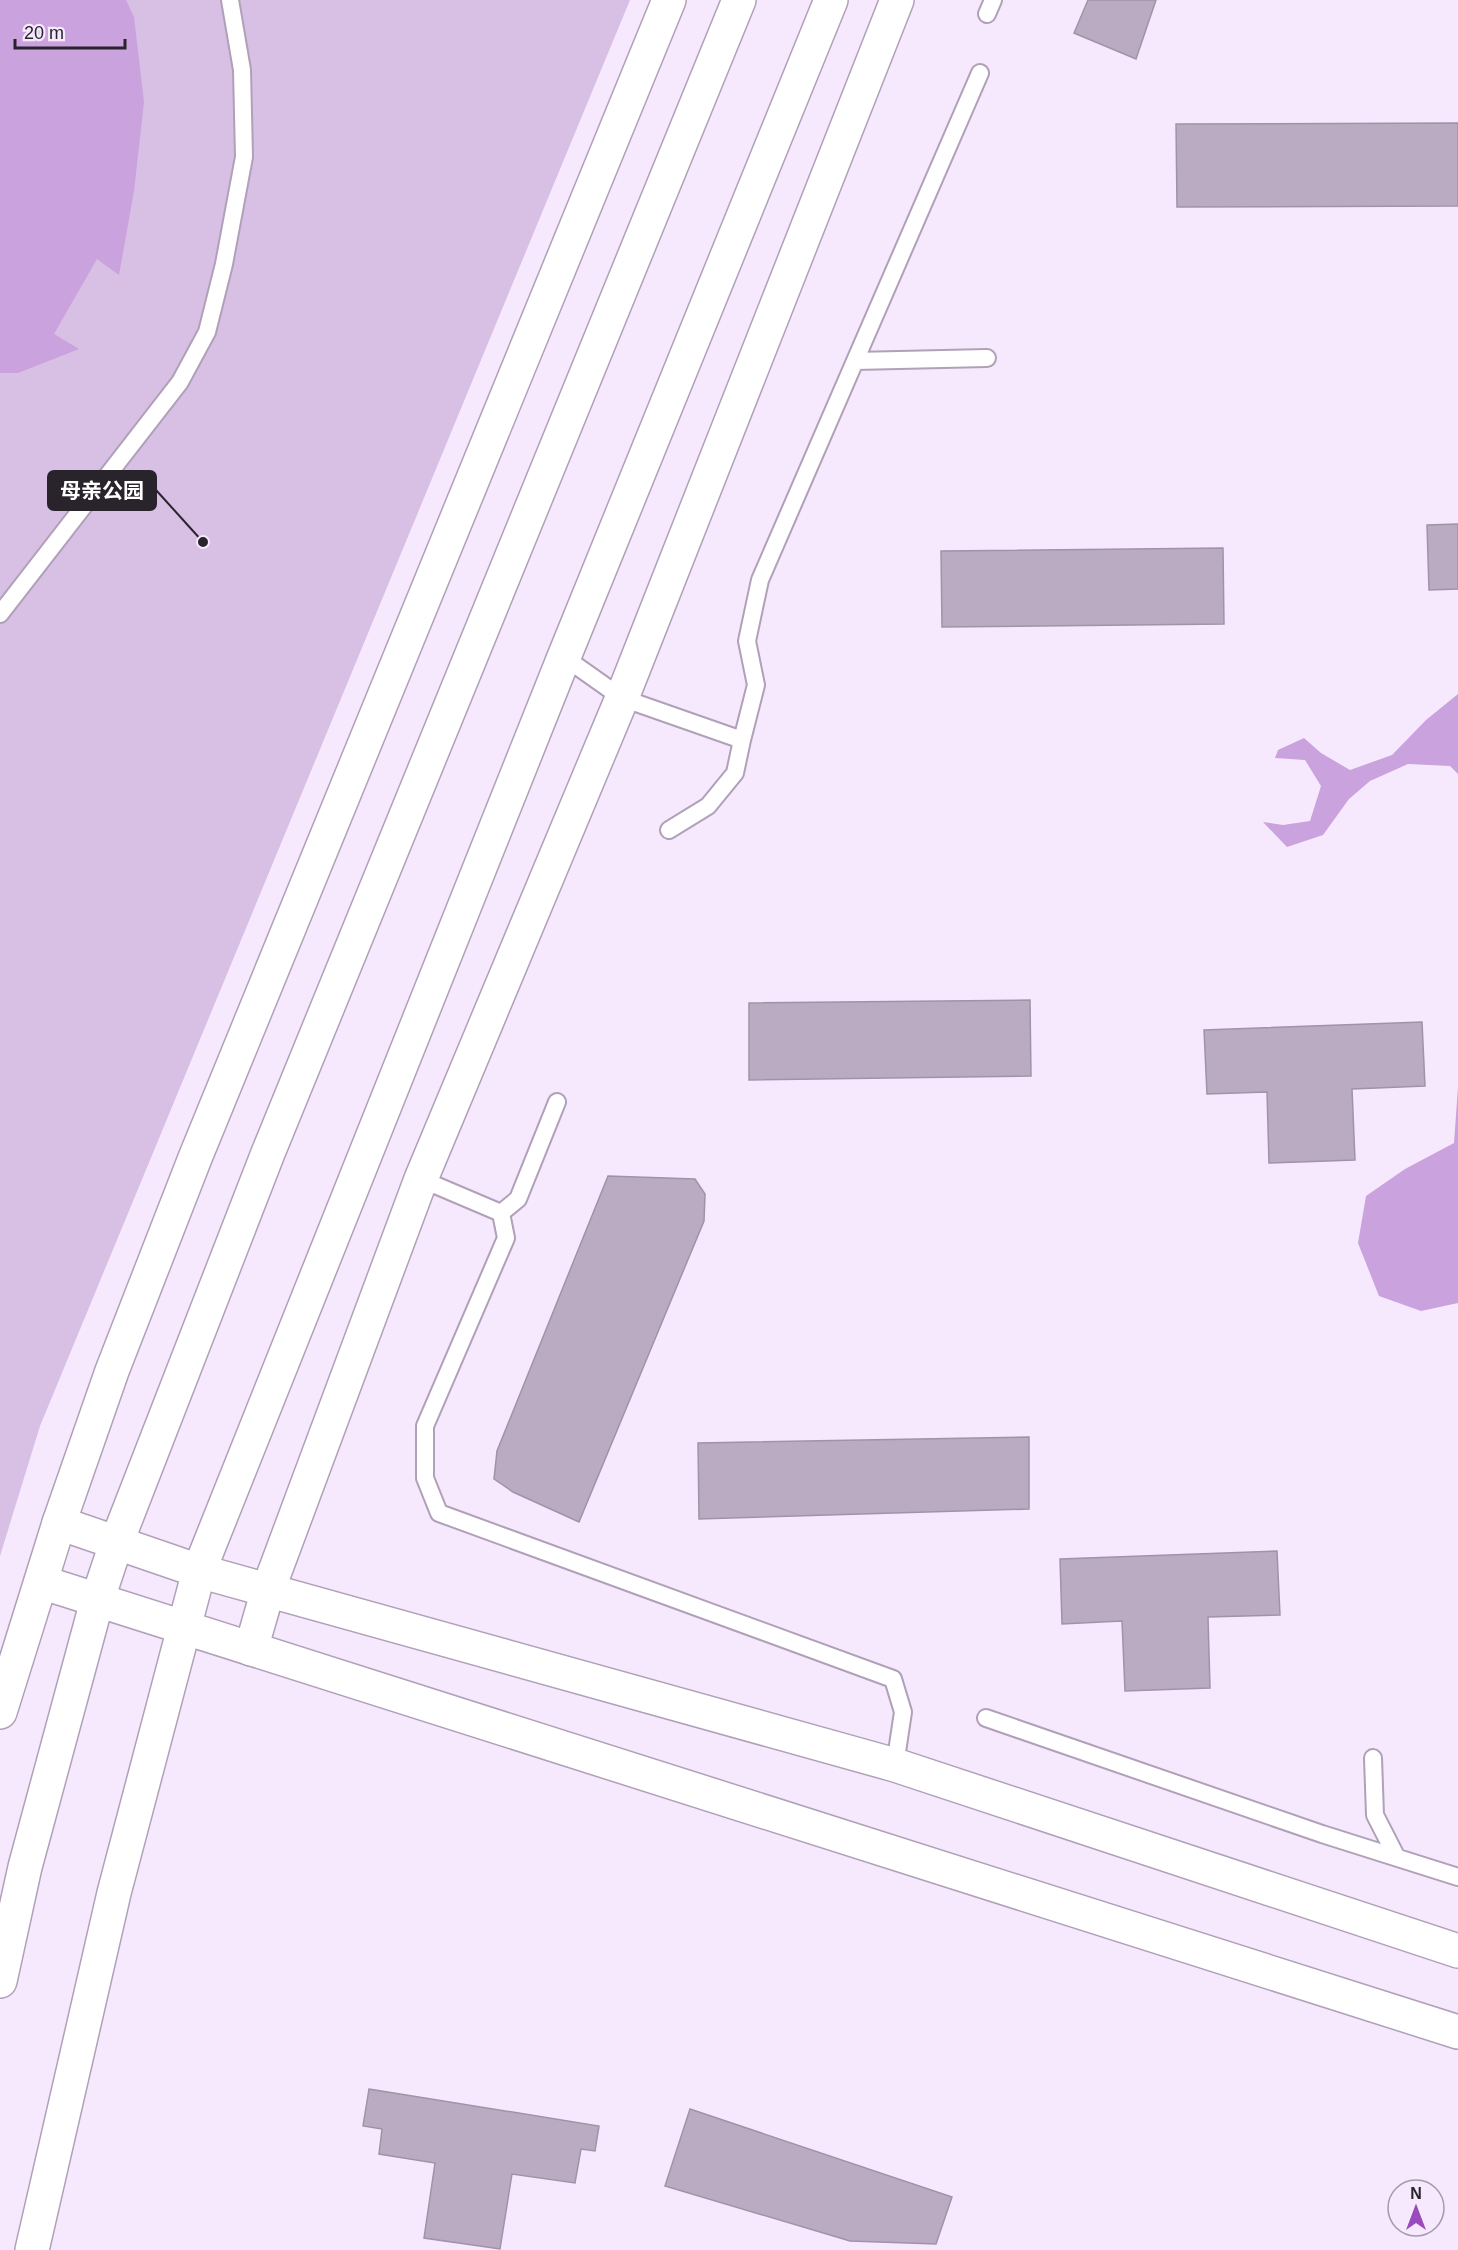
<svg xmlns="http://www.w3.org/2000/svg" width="1458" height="2250" viewBox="0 0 1458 2250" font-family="Arial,'Noto Sans SC',sans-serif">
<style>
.green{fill:#d8bfe4}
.water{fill:#caa2de}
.building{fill:#baaac2;stroke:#a292a9;stroke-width:1.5}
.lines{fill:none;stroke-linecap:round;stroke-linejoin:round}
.service-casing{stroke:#b0a0b8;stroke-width:20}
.minor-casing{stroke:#b0a0b8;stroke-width:36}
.tertiary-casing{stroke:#b0a0b8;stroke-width:36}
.service{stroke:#fff;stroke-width:16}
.minor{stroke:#fff;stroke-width:33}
.tertiary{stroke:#fff;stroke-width:33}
.leader{fill:none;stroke:#29232c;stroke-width:2}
.callout-dot{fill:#29232c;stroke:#f6e9fd;stroke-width:2}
.callout{fill:#29232c;stroke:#29232c;stroke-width:2}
.callout-label{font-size:21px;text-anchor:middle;font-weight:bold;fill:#fff}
</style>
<rect width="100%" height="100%" fill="#f6e9fd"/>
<path class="green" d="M0,0h630l-590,1426 -40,130z"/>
<path class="water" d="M0,0h126l8,17 10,85 -10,89 -15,84 -22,-16 -43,75 25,15 -61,24h-18z
M1458,694v80l-8,-8 -42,-2 -38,17 -21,18 -26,36 -36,12 -24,-25 20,3 27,-4 11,-35 -16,-26 -30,-2 3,-8 26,-12 17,15 29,17 42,-15 34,-35z
M1458,1087v216l-37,8 -42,-15 -21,-53 8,-47 39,-27 49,-26z"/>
<path class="building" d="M1088,0h68l-20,59 -62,-26z
M1458,123v83l-281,1 -1,-83z
M1458,524v65l-29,1 -2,-65z
M1223,548l1,76 -282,3 -1,-76z
M1030,1000l1,76 -282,4v-77z
M1422,1022l3,64 -73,3 3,71 -86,3 -2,-71 -60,2 -3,-64z
M608,1176l87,3 10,15 -1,27 -125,301 -66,-30 -19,-13 3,-28z
M1029,1437v72l-330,10 -1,-76z
M1277,1551l3,64 -72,2 2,71 -85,3 -3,-70 -60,3 -2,-65z
M369,2089l230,37 -4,25 -14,-2 -6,34 -63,-9 -12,75 -76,-11 11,-75 -56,-9 3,-25 -19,-3z
M690,2109l262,88 -16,47 -86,-3 -185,-55z"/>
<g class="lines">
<g class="service-casing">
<path id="service" d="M987,14l6,-14
M855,361l125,-288
M0,614l180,-232 27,-50 17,-68 20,-107 -2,-87 -12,-70
M564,657l58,41 120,42 -7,33 -27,33 -39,24
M742,740l14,-55 -9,-44 13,-61 95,-219 132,-3
M421,1179l80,34 5,25 -81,188v52l14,35 454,166 10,33 -8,53
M501,1213l17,-14 39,-97
M986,1718l336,116 136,43
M1373,1758l2,57 21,41"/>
</g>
<g class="minor-casing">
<path id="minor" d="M251,1649l17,-59 153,-411 201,-481 275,-698
M0,1712l59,-189 53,-152 83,-213 474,-1158"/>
</g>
<g class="tertiary-casing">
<path id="tertiary" d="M59,1523l140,48 696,194 563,186
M41,1582l1417,450
M0,1981l25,-114 72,-266 19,-57 152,-391 471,-1153
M32,2250l82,-357 85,-322 365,-914 267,-657"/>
</g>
<use href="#service" class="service"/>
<use href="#minor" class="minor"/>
<use href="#tertiary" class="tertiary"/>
</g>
<path class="leader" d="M203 542L156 490"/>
<circle class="callout-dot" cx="203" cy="542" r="6"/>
<rect class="callout" x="48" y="471" width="108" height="39" rx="6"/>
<g class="callout-label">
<text x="102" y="498">母亲公园</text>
</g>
<g transform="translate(1416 2208)"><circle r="28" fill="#f6e9fd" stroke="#a49aa9" stroke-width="1.5"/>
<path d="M0-4.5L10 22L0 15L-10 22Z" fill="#994bbb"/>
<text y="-9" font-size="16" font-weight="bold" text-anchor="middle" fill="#29232c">N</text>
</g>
<path d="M15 39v9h110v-9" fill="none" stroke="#29232c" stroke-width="3"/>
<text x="24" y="39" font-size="18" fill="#29232c" stroke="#f6e9fd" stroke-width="4.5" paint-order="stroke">20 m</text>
</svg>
